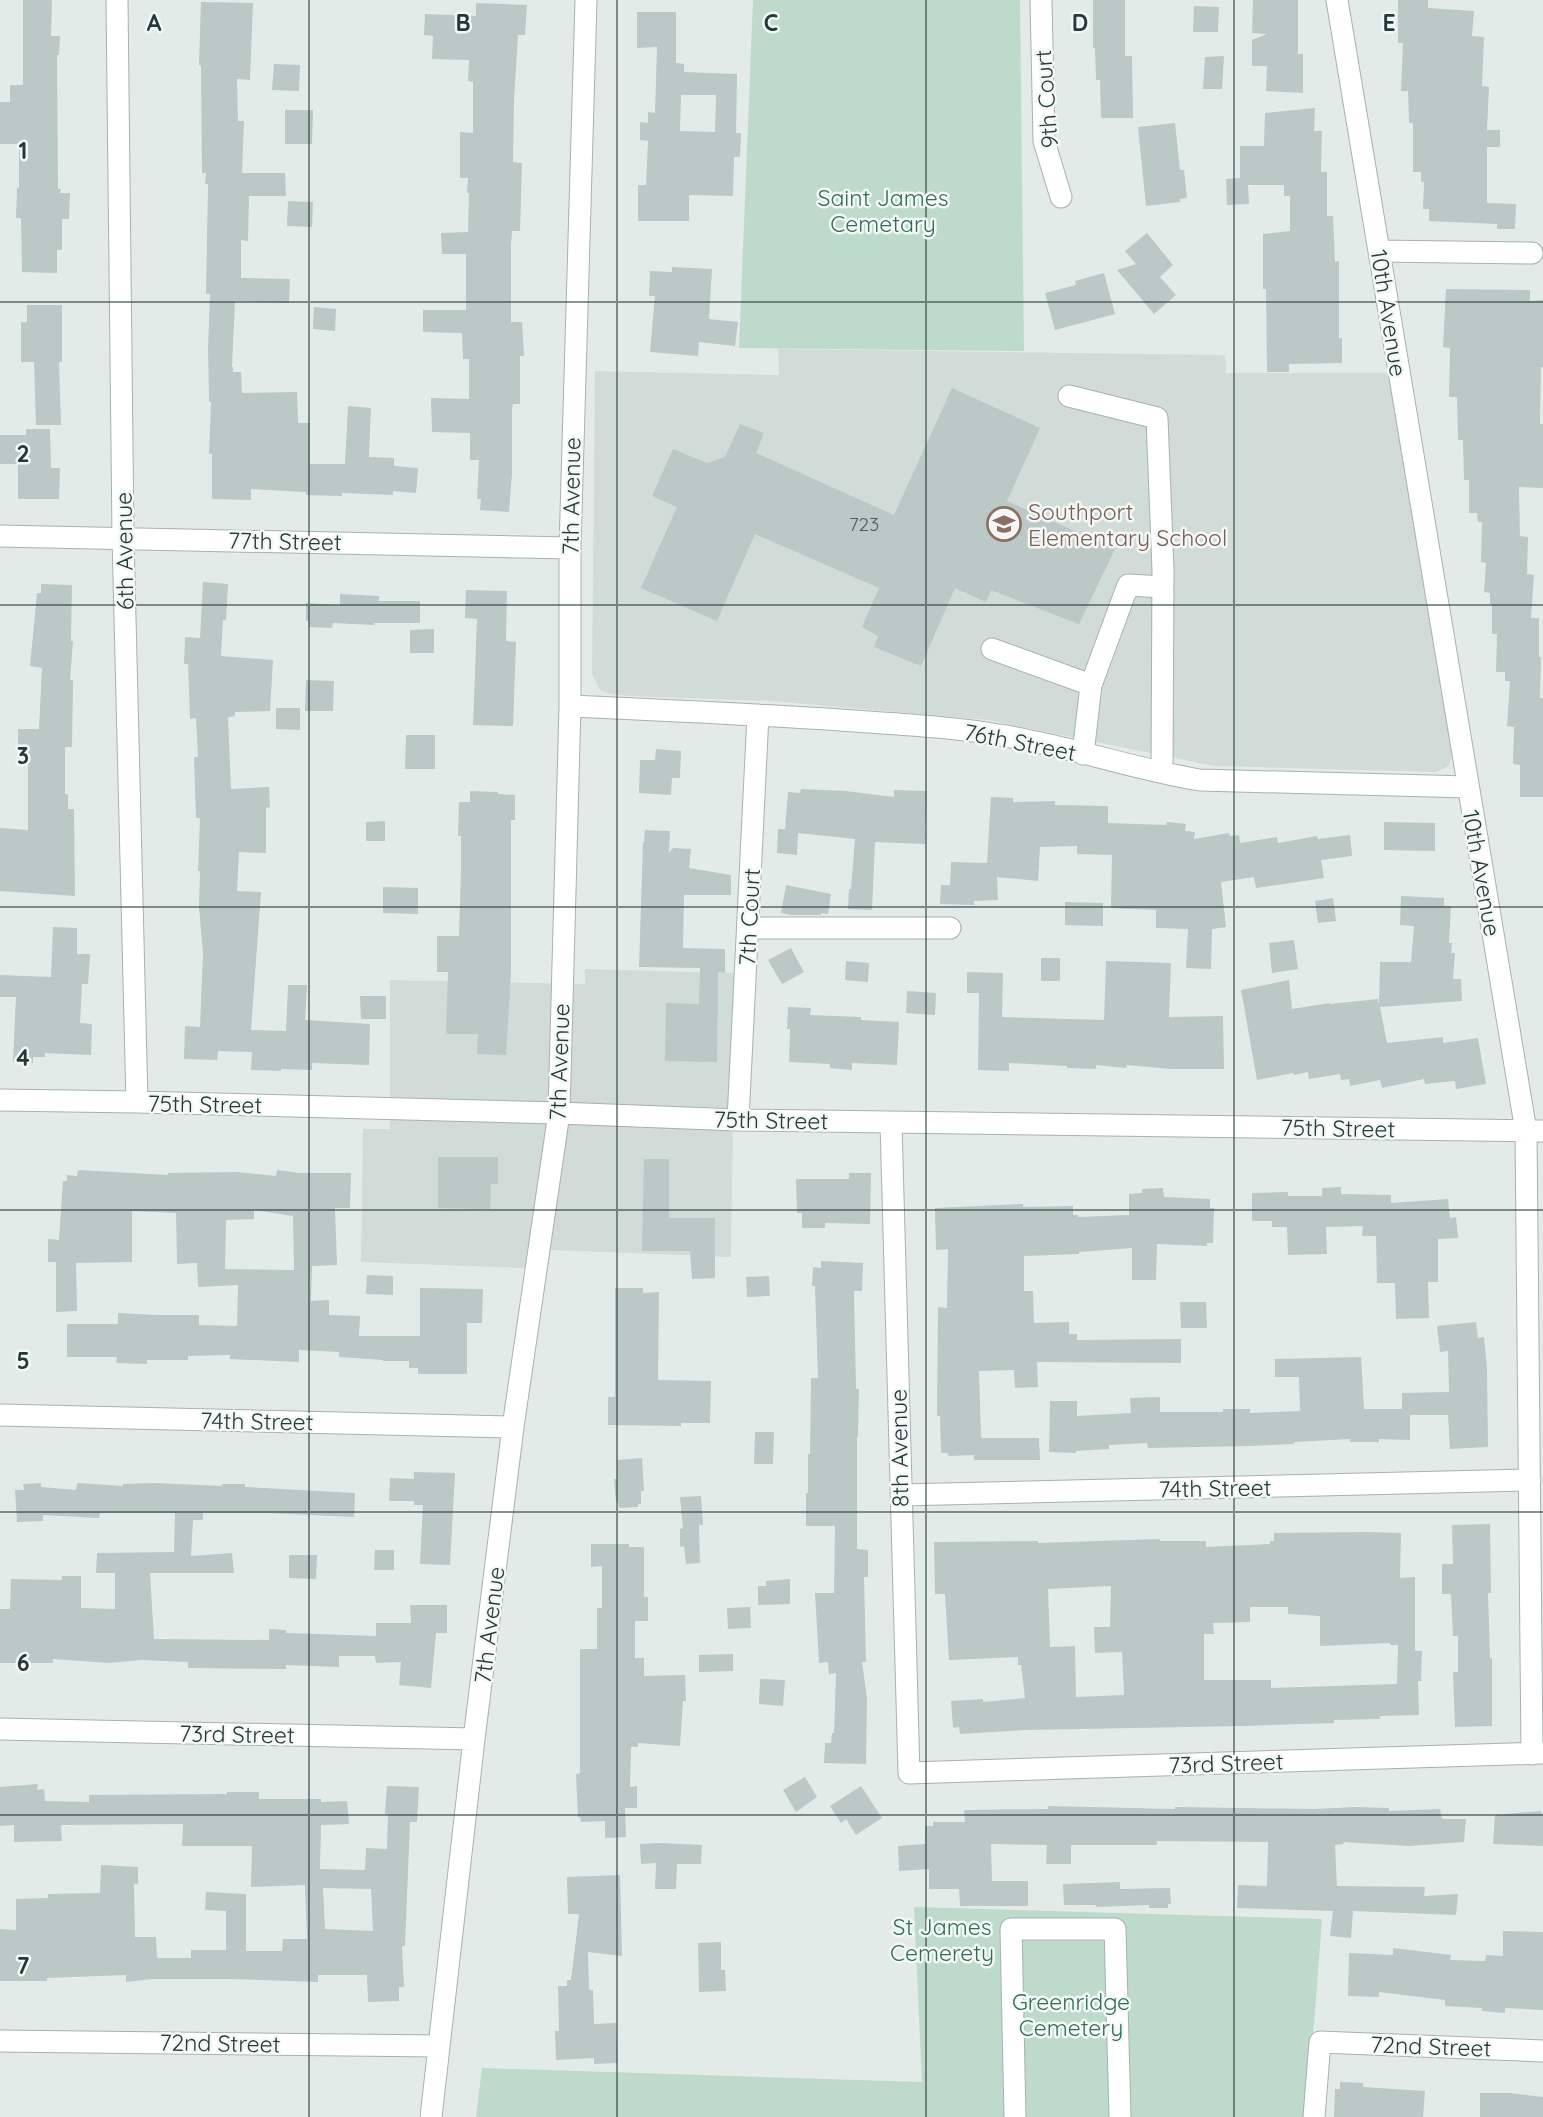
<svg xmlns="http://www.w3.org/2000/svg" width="1543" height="2117" viewBox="0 0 1543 2117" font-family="Quicksand,sans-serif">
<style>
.built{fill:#d1dbd8}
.green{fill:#bedacb}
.building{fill:#bbc8c5;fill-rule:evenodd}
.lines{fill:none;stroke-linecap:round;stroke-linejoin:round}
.minor-casing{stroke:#a6b2b1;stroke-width:23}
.minor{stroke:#fff;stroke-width:21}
.grid{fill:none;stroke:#243a39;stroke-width:2;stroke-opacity:0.55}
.labels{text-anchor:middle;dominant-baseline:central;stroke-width:5;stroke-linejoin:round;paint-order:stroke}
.number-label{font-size:19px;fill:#4a5e5c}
.street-label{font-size:23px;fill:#243a39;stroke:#f3f8f6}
.park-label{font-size:23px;fill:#336d55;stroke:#f3f8f6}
.education-label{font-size:23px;fill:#785e54;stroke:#f3f8f6;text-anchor:start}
.grid-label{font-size:23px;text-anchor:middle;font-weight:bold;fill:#243a39;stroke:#f3f8f6;stroke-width:5;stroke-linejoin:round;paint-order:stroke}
</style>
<rect width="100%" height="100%" fill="#e3ebe9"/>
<path class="built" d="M778,349l447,6 1,18h164l62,381 -3,12 -13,6 -222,-6 -226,-46 -217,-19 -141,-5 -20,-2 -10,-4 -8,-16 3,-303 184,4z
M585,969l150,4 -4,284 -204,-8 -2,19 -164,-6 2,-133h27v-149l195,4z"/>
<path class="green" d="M753,0h267l4,351 -285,-3z
M914,1907l408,12 -8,106 -11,92h-827l6,-49 440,14z"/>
<path class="building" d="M23,0h29l-1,36h9l-1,19h-2l1,134h3l-1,4h10l-1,26h-7v31h-5v23l-35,-1 -1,-54h-5l1,-30h2v-44h-19v-42h10v-17h13z
M1093,0h32v56h7l1,62h-32l-1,-38h-4l-1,-32h-2z
M1253,0h45v54h5v39l-37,-2 1,-25h-15v-26l15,-6 -15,-1z
M1398,0h30v8l46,3 -2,25 12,1 -2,49 7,1 -2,43h13v17h-13v56l29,1 -1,25h-18v-5l-68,-3v-12h-6l1,-27h-3v-10h-8v-49h-4l-1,-32h-7l2,-48h-5z
M201,2l52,1 -3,77 -13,-1 1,42h6l-2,52h43l1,23h-37l-1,45 -7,-1v38l49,1 -1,24 -54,-2 -3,66h1v5h8l1,21 55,-1 1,31h12v41h35l3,-58 23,2 -2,49 25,1v8l24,2 -2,25 -23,-2v4l-51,-2v3l-36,-1v-3l-55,-3v11l-39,-1v-45h-3l2,-52h-2l-1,-54 2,-54h-4l2,-110h-3l1,-11h-4l-1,-107 -2,-1z
M476,3l51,2 -2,30h-7l-4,65 -1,62 9,1 -2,68h-8l-1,14v77h11l2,34h-4v48h-7l-1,6v64l-3,38 -29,-2 1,-11h-4l2,-39h-9v-27l-38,-1 -1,-34 38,1v-40h-6l-1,-26 -39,-1v-22h43v-56h-24l-1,-21 27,-1 1,-39h-2l1,-15h-8v-46l13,1v-51l-5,-1 1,-21 -37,-1 1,-23 -9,-1 1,-21 51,2z
M1194,6l25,1 -1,25h-25z
M637,12h39v51l8,1v8l53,2 -1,59h5l-1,24h-6l-1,39 -44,-1v26h-51v-36h8l2,-44 -8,-1v-18l8,1v-11l7,1 2,-66 -20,1zM681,95h35l-1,37 -35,-1z
M1224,56l-2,33h-19l2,-32z
M274,64l26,1 -1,26 -27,-1z
M1315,108l-1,23h8l-1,41h6v44h6l2,46 4,-1v77h3v25l-53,1v8h-22l-1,-83h-3v-55l27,-3v-35h-6v-11h-36l1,19 -22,1 -1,-26 14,-1v-32h24l1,-33z
M285,110h28l-1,34h-27z
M1175,123l5,47h4l3,28 -7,1v3l-34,4 -8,-79z
M288,201l25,1 -1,25 -25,-1z
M1147,233l26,32 -13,12 16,18 -22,19 -37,-44 19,-6 -11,-13z
M672,267l40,2 -3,50 29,3 -3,24 -36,-4 -1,14 -48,-4 5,-56h-6l1,-25 22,1z
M1104,273l11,41 -60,16 -10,-37 31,-8 -1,-4z
M1446,289l84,1v11l13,-1v67h-2l-1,57h3v64l-24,-1 1,49 8,1 -1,37 7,1 -3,43h8v39h2l-1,41h3v99h-23v-32l-7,-1 1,-37 -7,-1 3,-45h-5v-9h-9l1,-38h-5v-30h-2v-11l-6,-1 2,-29 -5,-1 1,-40h-4l-1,-9h-8v-33h-5l-1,-40h-5l-1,-43h-8l1,-49 -7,-1z
M27,305h35v57h-3l2,63h-25l-2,-63h-13v-40h6z
M314,307l22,2 -1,22 -22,-2z
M952,388l88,40 -33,73 108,48 -36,75 -88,-34 -5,12 -31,-14 -34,78 -47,-19 4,-11 -16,-9 17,-39 -124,-54 -38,87 -76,-33 36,-81 -25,-11 21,-47 34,14 18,-6 15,-33 24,9 -8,20 138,62z
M26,429h24l1,39h9l-1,31h-41v-35h-18v-29h26z
M203,582l25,2 -2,36h-3l-2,36 52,4 -3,51 -35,1v4l-7,1 3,72 38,-2 1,20 -4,1v45l-27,-1 -2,39 24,1 -10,138 35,1 2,-46h19l-2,35 65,4 -1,41 -57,-2v7l-31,-1v2l-30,-1 1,-18 -34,-1 -1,9 -33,-1 1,-33 15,1 3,-74 -4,-46 1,-36h-2l2,-53h-4l-2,-61h4l-2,-39 -6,1 -2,-55h-4l1,-27 15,1z
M41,584l31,1 -1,56h2l-3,39h3l-1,67h-7v47h3v15h6l1,87 -75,-5v-63l28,2v-66h-10v-35h21l3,-61 -12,-2 7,-73h4z
M466,590l41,1 -1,50 10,1 -3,84 -40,-1 4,-106 -12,-1z
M340,594l39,2v5h41v22h-46v2l-41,-2 -1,5 -23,-1v-6h-3v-18l34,2z
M434,629v24h-24v-23z
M306,680l28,1 -1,30h-28z
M276,708h24v22l-24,-1z
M406,735h29v34h-30z
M656,749l25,2 -1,27h-8l-1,17 -32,-2 1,-33h15z
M801,789l45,2 48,6v-7l33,1 -2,53 -50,-2 -3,68 -24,-1 1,-20h2l4,-50 -57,-6 -1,22 -20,-2 1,-24h7l3,-37 12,1z
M470,791l28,1v2l17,1v25h-4v152l-5,83 -29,-1 1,-20h-32l2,-62h-11v-36h22l2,-66v-34h-3l1,-34h11z
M991,797l22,1v4l42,-1v4l53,1v17l58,2 1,-3 19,2 -1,7 10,1 -1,7 35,-6 1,3 9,-1 1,8 37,-6 1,6 39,-7 1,3 32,-4 2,21 -31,4 3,18 -68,10 -2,-11 -33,5 5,45 -14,2 -1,40 -25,-1 2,-39 -32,-1v-18l-45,-2 1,-53 -35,-1v-8l-37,1 -2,34 -41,-4 1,23 -24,1v4l-34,-1 1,-19h9l1,-23 36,1z
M385,821v20h-19v-19z
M1384,822l51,1v28l-51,-1z
M645,830l25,1 -1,22 4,-5 18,1 -2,19 42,7v20h-47l-1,53 42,1v24l-7,-1 -1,90 -52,-1 1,-58 33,1 1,-36 -61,-1 4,-125h1z
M786,885l45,9 -3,20 -7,-1v2h-30l-10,-2z
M383,887l35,1v26l-35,-1z
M1401,896l43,2v8h7l-2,37h3l-1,10h4l-2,26h8l1,22 -82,6 7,36 56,-6v6l35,-5 8,46 -30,5 -1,-8 -30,3 -1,-5 -42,9 -2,-8 -30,6 -1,-7 -8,1 -1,-6 -31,5 -1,-7 -14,3 -1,-2 -36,7 -16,-90 48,-10 3,29 38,-6v1l48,-5 1,7 1,-44h31l3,-36 -14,-1z
M1333,898l3,23 -18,2 -3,-22z
M1065,902l38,1v23l-38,-1z
M53,927l24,1v26h13l-2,30h-6l-2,39 12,1 -1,31 -46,-2v4h-12v6l-20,-1 3,-65h-16v-22l51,2z
M1294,940l4,29 -26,4 -3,-30z
M791,948l13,24 -22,12 -14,-24z
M1041,958h19v23h-19z
M846,961l23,2 -1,19 -23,-2z
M1106,961l65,2 -2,54 54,-1 1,53h-53l-44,-4 -1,3 -30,-3v4l-29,-1v-2l-58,-3v8l-31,-1 1,-77h-12v-21l36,1 -1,44 102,3z
M907,991l29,2 -1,22 -29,-2z
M360,996h26v23h-25z
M788,1007l23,1 -1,7 51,2v3l38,2 -2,43 -45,-2v7l-22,-2v-4l-41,-2 1,-33h-3z
M438,1157h60v27h-7l-1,25 -52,-1z
M644,1159h25v59h46v60l-23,1 -2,-28h-48z
M78,1170l90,5v-2l69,-1 39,4 1,-6 22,3h52l-1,35h-15l2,57 -25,1 -1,35 18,-1v15l31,1 -1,20h61v-48l63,1 -1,34h-15v51h-49v-6h-9v-7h-26v-1l-44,-3v-5l-40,-2v12l-69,-3v-4l-42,1v4h-41v4l-31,-1 1,-6h-50v-33h51v-11l38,2h43v10l38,1 1,-41 -40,2 -1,-24 -20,1 -1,-51 -44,-2v51l-56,1 1,48 -21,1v-50h-8v-23l11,1 4,-59h4v-6l10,1zM254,1210l39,6 1,54 -69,-1 1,-49 28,-1z
M849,1173h22l-1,51 -45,-1v5h-23v-15h-5l-1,-34h53z
M1341,1187v7l50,1v8l57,-4 2,19 6,-1 2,21 -20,1v43h-10l1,36 -33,1 -1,-36h-18l-1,-47h-14l1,-10 -37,1 1,27 -39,1 -1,-28h-15v-6h-20v-28l36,-1v4h34v-8z
M1163,1188l1,9 46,2v9h4l-1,35h-6v3l-50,-2 -1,36h-24v-32l-53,4v2l-55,2v35h9l1,32 35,-1v12h8v6l104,-1v24l-144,-1 1,25 -23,1 -1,-18 -35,1 2,67h58l1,22h-66v-5l-26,1v-3h-7l-1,-37h-3l1,-109 9,1 1,-59 -12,1 -1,-42 88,-4v3l50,-1v9h5v2l51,-2v-21l13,-1v-4z
M821,1261l42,2 -1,28h-8l2,98h3l-1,48h-1v112l11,1v27h-4l2,85h-4l5,36 -1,66 -42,-1 1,-20h6l1,-10h2l2,-60 -7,1 -1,-12 -9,1 -4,-70h19l1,-67h-29v-33h2v-39h2l1,-76h7l-3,-92h-3l1,-19 8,1z
M367,1275l26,1v19l-27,-1z
M769,1276l1,20 -23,1 -1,-20z
M615,1288h28v5l16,-1 -1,88 53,1 -1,42h-29v3l-73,-1v-28h7z
M1180,1302h26l1,26h-26z
M1476,1322l2,16 6,-1 3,31 1,79 -38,2 -2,-34h-38v25l-31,-1v3h-29v-3l-56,3v2l-44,2 -102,2 -1,-5 -38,2v4l-33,2v2l-27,-1 1,-51h27v15l54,-3 -1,-15 30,-1v15h63v-3h27v4l50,-2 -1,-34h-24v-18l86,-2 3,52h38v-16l47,-1 -1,-41 -8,1 -3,-26z
M755,1432h19l-1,32h-19z
M642,1458l2,33h-3v13h-3v3l-19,1 -1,-6h-2l-2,-23h3v-19z
M414,1472l41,1 -5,92 -30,-1 3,-59h-9v-4h-25l1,-23 24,1z
M41,1483v4l35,3 1,-7 46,3v-2l31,-1 68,3v-2h23v3l110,6 -1,24 -85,-4h-66v7h-10l-2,36 41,-3 2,20h-84l4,66 115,1v-11l17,1v3l90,3v-13h35l-1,-18h37v28h-11l-5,55 -32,-3 2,-23 -25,1 -1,-7h-36v11l-53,-2v4l-98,-1v-6l-47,-2 -32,3 -56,-4v4h-53v-54h10l1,-30 51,1v-4h19v32l34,1v-36h-19l1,-20 77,-1 1,-39h-75l-1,5 -56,-3v6l-26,1 -2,-32h9l-1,-6z
M701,1496l2,29h-4l1,38 -14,1 -2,-18 -4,1v-18l3,-1 -3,-31z
M1490,1524l1,69h-3l2,65h2v68l-37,1 -2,-55h5v-36h-5l-2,-42h-9v-30h11l-1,-39z
M1368,1532l33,1 -1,45 15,-1v74h7l-1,30h-3l1,34 -39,1v3l-46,1v3l-92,3 -217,4 -65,4 -1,-7 -6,1 -2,-27 32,-2v3l42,-4 -4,-33h-3v-8l-69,3 -4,-66h-10l-1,-52 104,-1v2l122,-4v2h46v6l64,-3v-3h4v-8zM1111,1586l-1,41h-16l1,26 27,-1 2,43 -48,2 -1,-51 -25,1 -2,-58zM1250,1607h38v7l32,2v30l70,-3v2h8l-1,39 -126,4v-8h-67v-46h10l-1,-11 37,-1z
M591,1544h38v3h15v50h4v24h-13v37h9v18l41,-1 1,26h-3l-3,45 -42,-3v4h-7l-1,40 7,-1v22h-12l1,29 -21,1v-17l-24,1 -1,-5h-2l-2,-43 4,-1v-124h17v-41h5v-42l-11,1z
M375,1550h19v20h-20z
M289,1555h28l-1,24 -27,-1z
M790,1579v25l-32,1v-19h8v-5z
M750,1607l1,21 -23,1 -1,-21z
M733,1654v17l-34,1v-17z
M760,1679l25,1 -2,26 -24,-2z
M805,1777l12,20 -21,15 -13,-22z
M38,1784l-1,6 7,-1 1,12 44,1v-7l138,-1v-2h32v7h62v3l26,-1 2,23 -28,1 -1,44 45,1 1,-22 21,1 1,-35h-3l2,-28 32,1 -2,35h-7l-5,124h-3l2,41h-5v14l-31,1 -1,-27h-49v7l-85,-3h-81l-26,3v-7l-79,3v3h-47v-52l16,1v-31l32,-1v-4l52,-1 1,-28 37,2v17h-4l1,53h21l1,21h34v-8h35v-39l-21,-1 1,-18 40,2v57h36l1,-12h24l-2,-54 -54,2 1,-41h-70l1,-22 -122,1 1,16 -48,1v-17l-14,1v-39zM323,1888l48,1 2,42 -48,-2z
M861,1786l21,32 -26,17 -10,-16 -5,4 -11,-17z
M1048,1806l127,3v-2l139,2 42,-2 33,1v3l51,-2 2,10h24l-2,23 -55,4 -66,-4 1,2 -9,1 2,41 88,1 -1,9 34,-2 -2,21 -103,-4 -2,27 -21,-2 3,-25 -96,-3 1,-23 29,1 1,-44 -111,-1v4h-86v19h-25l1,-19 -56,-1 1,37h36v25h-68l-1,-17h-30v-20l-30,2 -1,-25 27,-2v-18h8v-4h32l-1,-12 84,-1z
M1541,1811v2l2,1v32l-50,-2 2,-29z
M660,1843l42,2 -1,19h-24l-1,25h-21l1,-26 -15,1 -1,-20z
M620,1875l2,81 -34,-4 1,38h4l1,34 22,-1 2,40 -24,1v-6l-38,2 -1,-29h4l-1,-45h9v-6h4l8,-66h-11l-1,-37z
M1120,1882v7l50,-1 1,16h-3v4h-19v-3l-53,2v-2h-32l-1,-21z
M1503,1931l40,1v78l-38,-2v5l-23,-2v-3l-37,-2v-6l-66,-8v5l-31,-1 1,-43 44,2v-7l58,7 -1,5 35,1 1,-6 17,1z
M721,1942v28h4l1,21 -27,1 -1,-49z
M1340,2082l23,1v4l62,4 -2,26h-89l1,-28h5z
M1480,2093h30l33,4v20h-63z"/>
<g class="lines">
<g class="minor-casing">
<path id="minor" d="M117,0l6,537 14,565
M1041,0l3,141 17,56
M1337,0l189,1131 6,623
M1379,251l153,2
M1069,396l88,22 6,152 -1,202
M0,536l570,12
M992,649l99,36 -8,69
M1091,685l37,-100 35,2
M570,706c90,4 180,8 270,14 53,4 106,6 159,15 68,10 133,34 201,45l268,7
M749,928h201
M0,1100l137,2 422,11 179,7 805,11
M738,1120l20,-405
M891,1123l18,650 634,-20
M0,1415l513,12
M901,1495l629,-15
M0,1729l474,10
M0,2041l439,5
M431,2117l43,-378 39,-312 46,-314 11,-407v-158l16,-548
M1015,2117l-4,-188h104l5,188
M1314,2117l6,-75 223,9"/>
</g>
<use href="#minor" class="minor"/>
</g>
<path class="grid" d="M309,0v2117M617,0v2117M926,0v2117M1234,0v2117M0,302h1543M0,605h1543M0,907h1543M0,1210h1543M0,1512h1543M0,1815h1543"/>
<defs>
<g id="school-ring" transform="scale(1.75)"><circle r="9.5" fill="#f3f8f6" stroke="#8d6e63" stroke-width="1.5"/><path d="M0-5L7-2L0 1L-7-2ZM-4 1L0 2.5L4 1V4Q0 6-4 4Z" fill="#8d6e63"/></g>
</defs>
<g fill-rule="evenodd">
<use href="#school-ring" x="1004" y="524"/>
</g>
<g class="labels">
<g class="number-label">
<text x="864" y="524">723</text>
</g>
<g class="street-label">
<text transform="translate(1046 99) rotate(-94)">9th Court</text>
<text transform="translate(1389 313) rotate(81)">10th Avenue</text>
<text transform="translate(571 496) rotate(-89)">7th Avenue</text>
<text transform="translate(285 541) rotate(1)">77th Street</text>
<text transform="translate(124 551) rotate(-91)">6th Avenue</text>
<text transform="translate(1020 742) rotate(11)">76th Street</text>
<text transform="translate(1482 873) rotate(80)">10th Avenue</text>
<text transform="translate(749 917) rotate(-87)">7th Court</text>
<text transform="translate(559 1062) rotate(-88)">7th Avenue</text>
<text transform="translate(205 1104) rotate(1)">75th Street</text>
<text transform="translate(771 1120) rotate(1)">75th Street</text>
<text transform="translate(1338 1128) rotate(1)">75th Street</text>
<text transform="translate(257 1421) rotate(1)">74th Street</text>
<text transform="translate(899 1448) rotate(-91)">8th Avenue</text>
<text transform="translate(1215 1488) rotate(-1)">74th Street</text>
<text transform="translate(489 1625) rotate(-83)">7th Avenue</text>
<text transform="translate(237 1734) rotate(1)">73rd Street</text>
<text transform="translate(1226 1763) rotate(-2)">73rd Street</text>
<text transform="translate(220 2043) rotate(1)">72nd Street</text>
<text transform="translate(1431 2046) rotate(2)">72nd Street</text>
</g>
<g class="park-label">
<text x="883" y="197">Saint James<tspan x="883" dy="26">Cemetary</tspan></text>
<text x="942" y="1926">St James<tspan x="942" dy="26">Cemerety</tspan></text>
<text x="1071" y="2001">Greenridge<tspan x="1071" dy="26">Cemetery</tspan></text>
</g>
<g class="education-label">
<text x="1028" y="511">Southport<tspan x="1028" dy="26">Elementary School</tspan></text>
</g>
</g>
<g class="grid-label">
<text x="154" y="31">A</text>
<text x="463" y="31">B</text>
<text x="771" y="31">C</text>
<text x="1080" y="31">D</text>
<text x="1389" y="31">E</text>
<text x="23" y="159">1</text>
<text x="23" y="462">2</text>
<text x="23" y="764">3</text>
<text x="23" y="1066">4</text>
<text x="23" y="1369">5</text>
<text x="23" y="1671">6</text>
<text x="23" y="1974">7</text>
</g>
</svg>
